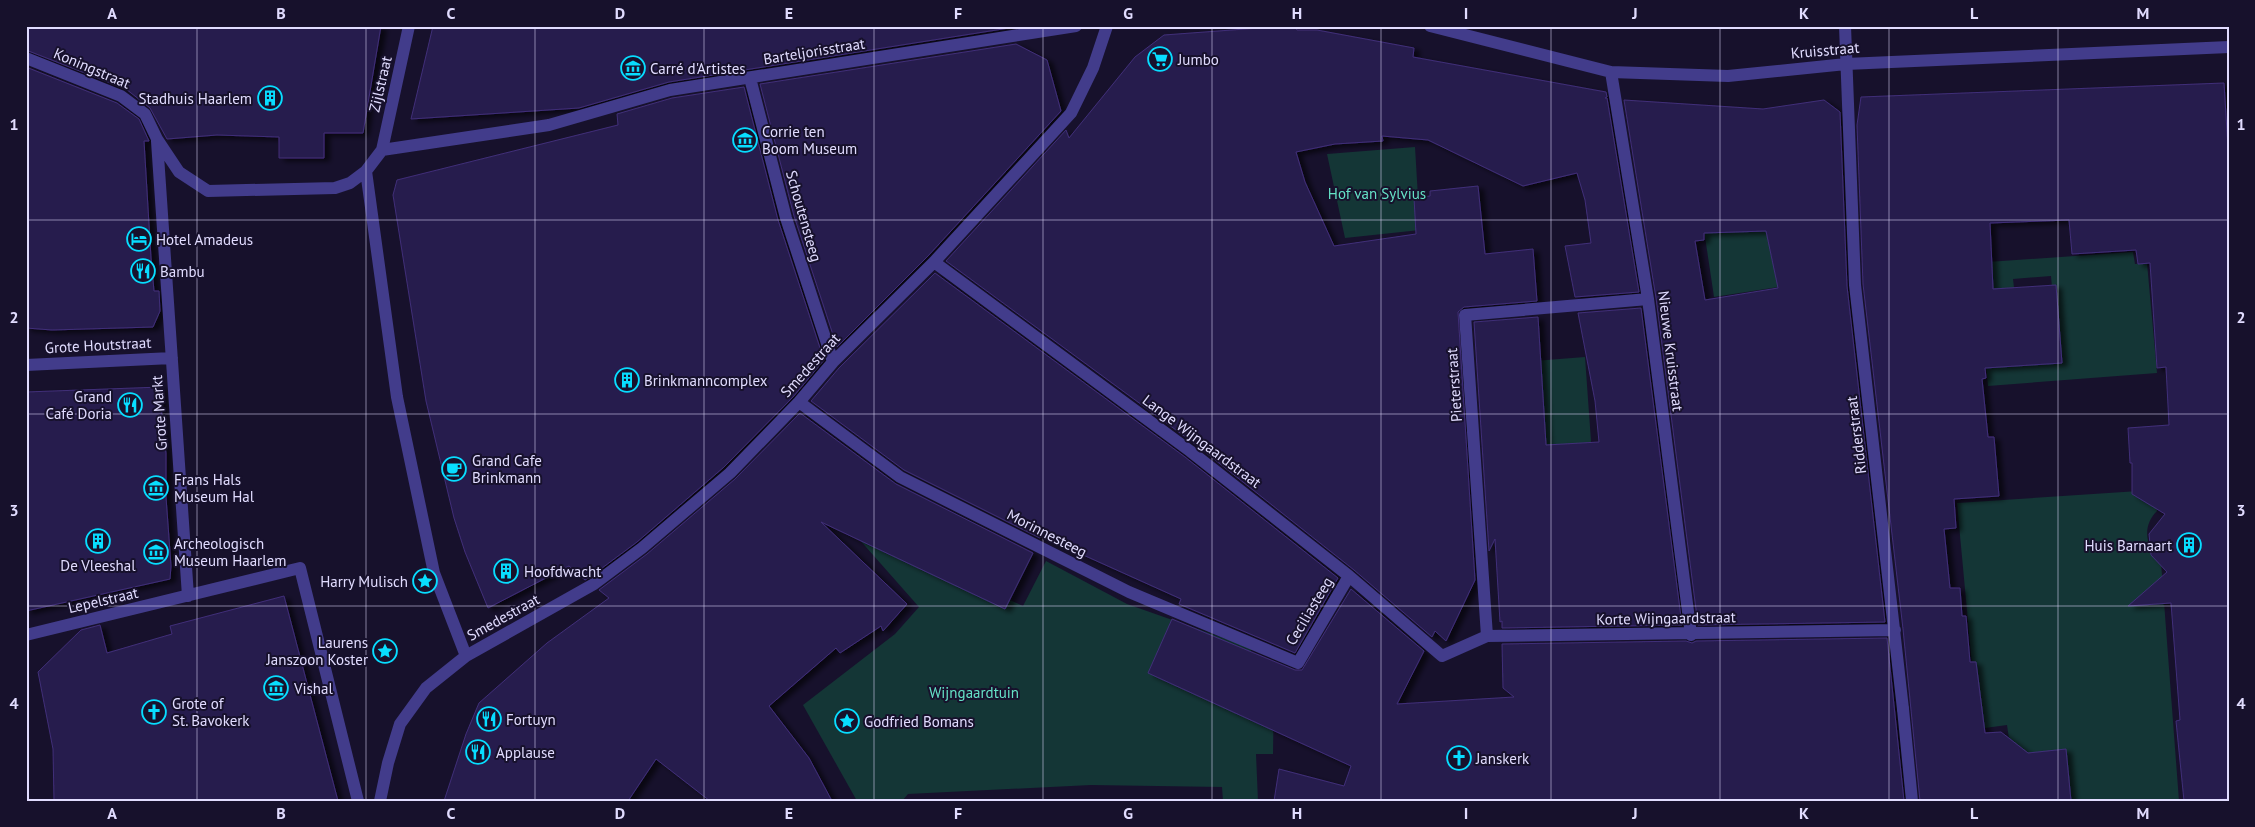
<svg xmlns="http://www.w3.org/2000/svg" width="2255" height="827" viewBox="0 0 2255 827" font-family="'PT Sans',sans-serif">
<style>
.green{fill:#143636}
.building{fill:#281d4d;stroke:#402f79;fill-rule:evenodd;filter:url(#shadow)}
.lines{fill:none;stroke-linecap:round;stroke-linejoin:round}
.pedestrian{stroke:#423c8b;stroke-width:12}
.minor{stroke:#423c8b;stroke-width:12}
.grid{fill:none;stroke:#e1dcff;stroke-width:1;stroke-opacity:0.55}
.labels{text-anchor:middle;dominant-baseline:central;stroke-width:4;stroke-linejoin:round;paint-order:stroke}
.street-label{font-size:15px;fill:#e1dcff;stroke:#17112c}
.poi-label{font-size:15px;fill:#e1dcff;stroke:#17112c;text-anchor:start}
.park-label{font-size:15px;fill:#65e2c7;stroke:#17112c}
.neatline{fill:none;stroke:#e1dcff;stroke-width:2}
.grid-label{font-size:16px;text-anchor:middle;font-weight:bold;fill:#e1dcff}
</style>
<defs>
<filter id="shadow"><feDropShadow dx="5.5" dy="3" stdDeviation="2.5" flood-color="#0009"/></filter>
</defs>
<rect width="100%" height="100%" fill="#17112c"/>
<path class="green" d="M1415,147l5,83 -75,8 -18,-84z
M1702,217l73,5 10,64 -71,11z
M2133,252l2,12 12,-1 10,110 -169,13 -2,-22 72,-7 -7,-81 -38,3 1,9 -35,4 -6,-29z
M1585,357l7,98 -33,118 -25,-212z
M2154,490l3,21c-16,16 -11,37 4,51l18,239h-161l-11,-76 -29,4 -21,-226z
M828,504l110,63 85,39 23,-45 81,43 125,44 -7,21 29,15 -1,70h-17l2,47h-35l-1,-14 -131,-2 -183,9 -6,7h-45l-54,-96 92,-71 24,-27z"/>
<path class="building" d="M26,26h355l-18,107h-39v25h-45v-21l-62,-2 -50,4 -17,-31 -24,-19 -100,-39z
M433,26h576v2l-340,54 -90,26 -168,11z
M1295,27l2,3h20l97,18 -1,9 193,35 1,5 -2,1h2l32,194 -64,5 -10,-51 26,-3 -6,-43 -8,-27 -54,13 -95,-46 -46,-4 1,5 -48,3 -39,8 9,30 29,64 82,-12 -2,-36 16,-2v-5l48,-5 7,68 48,-5 4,52 -73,6 -6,5 17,268 -29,61 -11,-10 -3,6 -78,-67 -159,-126 -249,-183 120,-131 3,8 66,-81 29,-22 95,-7z
M1016,44l31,16 14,51 -133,145 -91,91 -43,-131 -34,-132z
M26,67l91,36 22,16 10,22h-5l7,117 3,33h5l1,20 -7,16 -101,3 -26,-2z
M2224,83l5,81v635l-45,2 -8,-80 4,-1 -9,-117 -43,3 39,-34 -16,-17 -2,-21 16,-20 -33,-20v-31h-2l-2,-35 41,-3 -3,-58 -9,1 -7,-105 -12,1 -2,-14 -64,4 -3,-34 -79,3 3,66 63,-4 6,78 -77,5 1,10 -4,1 6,58h6l5,59 -45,3 2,29 -12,1 6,59h10l2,28h4l4,46h6l9,71 16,-1 27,21 38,-4 5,52h-151l-17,-172 -40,-345 -6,-159 4,-28z
M744,87l34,133 46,140 -31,37 -69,70 -87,75 -47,35 -5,3 -16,-14 -81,42 -23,-56 -11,-34 -28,-117 -33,-206 4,-15 221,-55 -1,-11 55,-16z
M1624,100l139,9 61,-9 16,12 7,174 38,336 -187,3 -42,-327zM1766,231l12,57 -73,12 -10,-59 9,-1v-7z
M935,273l250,184 153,121 -43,75 -116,-49 2,-5 -140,-63 -1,2 -136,-68 -93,-69 28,-33z
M1641,308l41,317 -180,3v-7l-2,1 -5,-83 -6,12 -15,-229 64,-5 8,128 53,-3 -4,-41 -17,-88z
M161,387l1,41 4,25v44l5,69 -1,13 -144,32v-219z
M800,413l96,71 137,69 -28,56 -184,-87 86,82 -24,27 -2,-5 -41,27 -4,-5 -67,58 40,52 23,43h-122l-54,-42 -28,42h-184l22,-67 13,-31 68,-60 62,-45 -10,-8 48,-36 88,-75z
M1351,589l73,62 -27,53 117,-7 -11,-9 -1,-44 184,-3 6,2 4,-2 191,-3 17,163h-630l5,-32 65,17 7,-20 -203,-93 24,-54 123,51h7z
M284,596l54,205h-284l-1,-52 -15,-77 43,-42 19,-5 7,28 65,-19 -2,-8z"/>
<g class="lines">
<path class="pedestrian" d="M1430,26l181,46 117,4 118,-12 383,-17
M1845,26l10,259 48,424
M26,58l95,38 24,18 12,25 22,33 29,19 127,-3 15,-5 16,-12 16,-21 27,-124
M1611,72l37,227 43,336
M750,78l36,140 47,144
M157,141l31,455
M382,150l167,-25 121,-35 406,-64
M366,171l31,226 37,176 32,83
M934,262l256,189 159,125 93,80 45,-20 408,-6
M26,365l146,-7
M799,402l101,75 229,115 169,71 51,-87
M26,635l274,-67 58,233
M1487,636l-22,-321 183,-16
M380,801l8,-38 12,-39 26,-36 40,-32 128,-72 48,-36 88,-75 69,-71 34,-40 101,-100 137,-149 22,-45 14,-42"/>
<path class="minor" d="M1903,709l9,92"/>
</g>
<path class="grid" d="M197,26v775M366,26v775M535,26v775M704,26v775M874,26v775M1043,26v775M1212,26v775M1381,26v775M1551,26v775M1720,26v775M1889,26v775M2058,26v775M26,220h2203M26,414h2203M26,606h2203"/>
<defs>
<g id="supermarket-ring" transform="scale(1.25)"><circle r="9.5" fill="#17112c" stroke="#08ddff" stroke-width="1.5"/><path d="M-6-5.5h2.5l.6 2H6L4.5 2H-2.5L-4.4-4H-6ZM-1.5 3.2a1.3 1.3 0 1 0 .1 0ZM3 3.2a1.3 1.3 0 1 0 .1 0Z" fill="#08ddff"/></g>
<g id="museum-ring" transform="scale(1.25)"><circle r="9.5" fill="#17112c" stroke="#08ddff" stroke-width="1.5"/><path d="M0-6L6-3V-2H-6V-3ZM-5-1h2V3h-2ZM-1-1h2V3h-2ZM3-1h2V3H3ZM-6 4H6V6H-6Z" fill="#08ddff"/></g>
<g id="building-ring" transform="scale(1.25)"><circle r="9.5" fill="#17112c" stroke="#08ddff" stroke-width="1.5"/><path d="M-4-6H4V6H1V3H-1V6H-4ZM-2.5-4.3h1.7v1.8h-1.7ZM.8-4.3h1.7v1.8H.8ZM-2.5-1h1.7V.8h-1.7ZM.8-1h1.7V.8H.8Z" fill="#08ddff"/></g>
<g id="hotel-ring" transform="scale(1.25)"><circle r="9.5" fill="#17112c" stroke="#08ddff" stroke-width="1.5"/><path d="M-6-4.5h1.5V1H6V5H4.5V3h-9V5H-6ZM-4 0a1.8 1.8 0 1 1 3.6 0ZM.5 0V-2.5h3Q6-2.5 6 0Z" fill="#08ddff"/></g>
<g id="restaurant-ring" transform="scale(1.25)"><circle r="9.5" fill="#17112c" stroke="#08ddff" stroke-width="1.5"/><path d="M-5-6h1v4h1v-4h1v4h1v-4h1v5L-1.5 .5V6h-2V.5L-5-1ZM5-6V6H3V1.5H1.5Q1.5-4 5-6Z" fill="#08ddff"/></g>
<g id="cafe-ring" transform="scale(1.25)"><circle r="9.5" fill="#17112c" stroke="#08ddff" stroke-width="1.5"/><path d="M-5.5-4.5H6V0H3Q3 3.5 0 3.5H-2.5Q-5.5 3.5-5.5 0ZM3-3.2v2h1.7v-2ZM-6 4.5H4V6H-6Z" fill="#08ddff"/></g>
<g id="sight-ring" transform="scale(1.25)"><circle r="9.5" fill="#17112c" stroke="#08ddff" stroke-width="1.5"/><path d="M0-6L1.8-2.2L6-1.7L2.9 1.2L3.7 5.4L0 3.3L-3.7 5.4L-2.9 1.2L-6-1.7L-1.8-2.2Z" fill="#08ddff"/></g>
<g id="church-ring" transform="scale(1.25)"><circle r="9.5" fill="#17112c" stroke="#08ddff" stroke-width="1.5"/><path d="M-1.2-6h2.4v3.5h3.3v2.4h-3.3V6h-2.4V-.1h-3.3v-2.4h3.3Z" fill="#08ddff"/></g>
</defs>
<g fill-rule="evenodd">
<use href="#supermarket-ring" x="1160" y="59"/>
<use href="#museum-ring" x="633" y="68"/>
<use href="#building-ring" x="270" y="98"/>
<use href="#museum-ring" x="745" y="140"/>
<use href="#hotel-ring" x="139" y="239"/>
<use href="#restaurant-ring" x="143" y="271"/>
<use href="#building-ring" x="627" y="380"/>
<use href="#restaurant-ring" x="130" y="405"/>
<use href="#cafe-ring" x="454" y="469"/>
<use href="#museum-ring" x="156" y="488"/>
<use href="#building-ring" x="98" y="541"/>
<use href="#building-ring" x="2189" y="545"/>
<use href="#museum-ring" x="156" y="552"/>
<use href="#building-ring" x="506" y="571"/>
<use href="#sight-ring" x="425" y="581"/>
<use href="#sight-ring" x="385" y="651"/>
<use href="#museum-ring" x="276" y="688"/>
<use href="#church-ring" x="154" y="712"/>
<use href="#restaurant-ring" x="489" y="719"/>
<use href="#sight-ring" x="847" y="721"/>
<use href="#restaurant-ring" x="478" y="752"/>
<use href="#church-ring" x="1459" y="758"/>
</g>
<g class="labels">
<g class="street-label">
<text transform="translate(1825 50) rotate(-5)">Kruisstraat</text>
<text transform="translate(814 51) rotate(-9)">Barteljorisstraat</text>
<text transform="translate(92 68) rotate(23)">Koningstraat</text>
<text transform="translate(380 84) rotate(-77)">Zijlstraat</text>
<text transform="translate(804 216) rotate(74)">Schoutensteeg</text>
<text transform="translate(98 345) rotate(-3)">Grote Houtstraat</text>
<text transform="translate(1671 351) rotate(83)">Nieuwe Kruisstraat</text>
<text transform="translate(810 365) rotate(-48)">Smedestraat</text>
<text transform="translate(1454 385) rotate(-94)">Pieterstraat</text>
<text transform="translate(159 413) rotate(-94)">Grote Markt</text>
<text transform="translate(1856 435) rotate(-97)">Ridderstraat</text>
<text transform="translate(1202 441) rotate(37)">Lange Wijngaardstraat</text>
<text transform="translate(1047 533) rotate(27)">Morinnesteeg</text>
<text transform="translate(103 600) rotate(-13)">Lepelstraat</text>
<text transform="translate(1309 611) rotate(-59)">Ceciliasteeg</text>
<text transform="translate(503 617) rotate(-29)">Smedestraat</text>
<text transform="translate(1666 618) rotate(-1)">Korte Wijngaardstraat</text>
</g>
<g class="poi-label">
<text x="1178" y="59">Jumbo</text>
<text x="650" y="68">Carré d'Artistes</text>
<text x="252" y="98" text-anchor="end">Stadhuis Haarlem</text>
<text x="762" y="131">Corrie ten<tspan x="762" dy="17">Boom Museum</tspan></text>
<text x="156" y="239">Hotel Amadeus</text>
<text x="160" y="271">Bambu</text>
<text x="644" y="380">Brinkmanncomplex</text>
<text x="112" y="396" text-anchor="end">Grand<tspan x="112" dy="17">Café Doria</tspan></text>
<text x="472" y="460">Grand Cafe<tspan x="472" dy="17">Brinkmann</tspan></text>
<text x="174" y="479">Frans Hals<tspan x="174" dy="17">Museum Hal</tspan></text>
<text x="174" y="543">Archeologisch<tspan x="174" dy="17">Museum Haarlem</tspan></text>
<text x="2172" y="545" text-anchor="end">Huis Barnaart</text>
<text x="98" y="565" text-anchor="middle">De Vleeshal</text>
<text x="524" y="571">Hoofdwacht</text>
<text x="408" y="581" text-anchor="end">Harry Mulisch</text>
<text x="368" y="642" text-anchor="end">Laurens<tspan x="368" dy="17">Janszoon Koster</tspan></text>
<text x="294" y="688">Vishal</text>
<text x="172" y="703">Grote of<tspan x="172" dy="17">St. Bavokerk</tspan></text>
<text x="506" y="719">Fortuyn</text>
<text x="864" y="721">Godfried Bomans</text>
<text x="496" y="752">Applause</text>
<text x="1476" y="758">Janskerk</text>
</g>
<g class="park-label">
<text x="1377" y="193">Hof van Sylvius</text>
<text x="974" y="692">Wijngaardtuin</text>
</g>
</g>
<rect width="2255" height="827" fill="none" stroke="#17112c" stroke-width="55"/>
<rect x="28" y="28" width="2200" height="772" class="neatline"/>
<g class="grid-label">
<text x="112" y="19">A</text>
<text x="281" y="19">B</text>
<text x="451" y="19">C</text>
<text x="620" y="19">D</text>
<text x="789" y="19">E</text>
<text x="958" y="19">F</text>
<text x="1128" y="19">G</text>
<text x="1297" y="19">H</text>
<text x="1466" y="19">I</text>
<text x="1635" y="19">J</text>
<text x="1804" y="19">K</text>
<text x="1974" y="19">L</text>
<text x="2143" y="19">M</text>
<text x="14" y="130">1</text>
<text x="2241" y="130">1</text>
<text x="14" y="323">2</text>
<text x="2241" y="323">2</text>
<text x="14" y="516">3</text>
<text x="2241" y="516">3</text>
<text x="14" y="709">4</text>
<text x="2241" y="709">4</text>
<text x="112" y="819">A</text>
<text x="281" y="819">B</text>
<text x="451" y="819">C</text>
<text x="620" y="819">D</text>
<text x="789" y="819">E</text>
<text x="958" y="819">F</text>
<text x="1128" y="819">G</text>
<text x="1297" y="819">H</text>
<text x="1466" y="819">I</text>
<text x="1635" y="819">J</text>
<text x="1804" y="819">K</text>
<text x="1974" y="819">L</text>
<text x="2143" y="819">M</text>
</g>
</svg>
